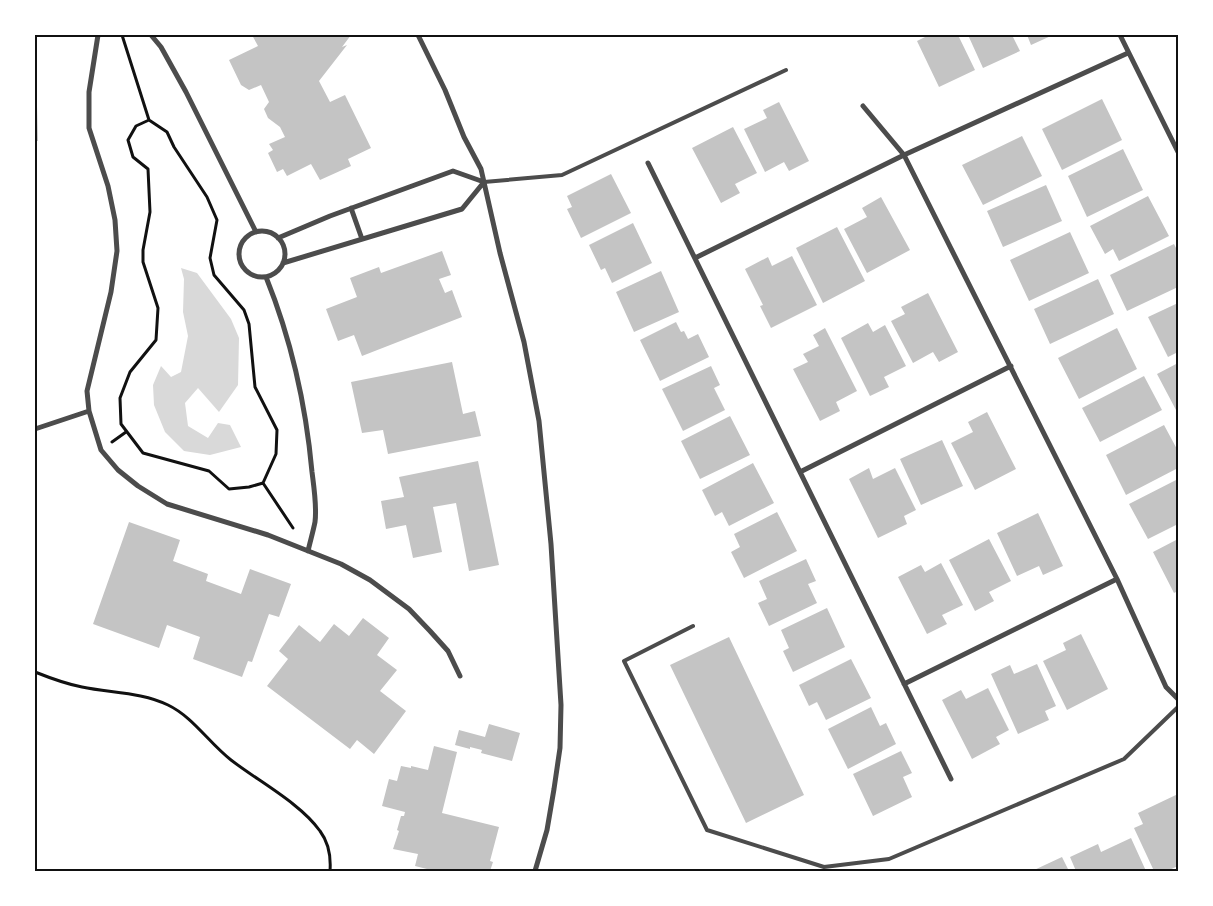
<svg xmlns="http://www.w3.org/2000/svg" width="1213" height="906" viewBox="0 0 1213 906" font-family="Manrope,sans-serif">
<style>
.water{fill:#d9d9d9}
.building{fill:#c4c4c4}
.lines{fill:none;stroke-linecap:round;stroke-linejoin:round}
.path{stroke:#111;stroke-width:3}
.service{stroke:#4c4c4c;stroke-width:4}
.minor{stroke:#4c4c4c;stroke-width:5}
.neatline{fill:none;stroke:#111;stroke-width:2}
</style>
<rect width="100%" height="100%" fill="#fff"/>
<path class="water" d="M181,268l16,5 34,46 8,19 -1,47 -19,27 -21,-24 -13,15 3,23 20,12 10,-15 12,2 11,22 -31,8 -26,-4 -19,-19 -11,-27 -1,-20 8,-19 10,11 10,-5 7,-36 -5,-24 1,-33z"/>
<path class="building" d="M252,35h99l-9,12 5,-2 -28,36 11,21 15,-7 26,53 -23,11 3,7 -31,14 -9,-16 -24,12 -4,-7 -6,3 -9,-19 5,-3 -4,-6 16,-7 -5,-10 -12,-9 -4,-9 5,-7 -8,-17 -12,5 -8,-5 -12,-25 29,-14z
M929,35h29l17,35 -36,17 -22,-46z
M968,35h44l8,16 -37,17z
M1027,35h26l-22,10z
M1102,99l20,41 -60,30 -20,-41z
M779,102l30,59 -20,10 -5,-9 -19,10 -21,-43 23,-11 -4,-8z
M35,106h2l1,35h-3z
M733,127l24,46 -22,11 5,9 -19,10 -29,-55z
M1022,136l20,40 -59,29 -21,-40z
M1123,149l20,41 -56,27 -19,-41z
M611,174l20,39 -50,25 -14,-29 5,-2 -5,-11z
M1046,185l16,36 -59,26 -16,-36z
M1148,196l21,40 -50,25 -6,-12 -8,5 -15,-28z
M881,197l29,53 -43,23 -23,-44 23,-12 -5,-9z
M633,223l19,40 -40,20 -7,-15 -4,2 -12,-25z
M837,227l28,54 -42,22 -27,-55z
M1070,232l19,41 -60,28 -19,-41z
M1174,244l4,8v35l-51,24 -17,-36z
M442,251l9,24 -12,4 6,14 7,-3 10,27 -100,39 -8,-21 -16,6 -12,-32 31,-12 -7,-19 29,-11 2,6z
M792,256l25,49 -46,23 -11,-22 3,-1 -18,-36 23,-12 4,9z
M661,271l18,41 -45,20 -18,-40z
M1098,279l16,35 -64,30 -16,-35z
M928,293l30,59 -19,10 -6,-10 -20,11 -22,-42 14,-7 -4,-7z
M1178,303v49l-10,5 -20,-40z
M676,322l5,10 3,-1 4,8 10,-5 11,23 -49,24 -20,-41z
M868,323l5,9 12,-7 21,41 -22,11 5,10 -19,9 -29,-58z
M825,328l32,63 -21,11 4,9 -20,10 -27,-52 15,-7 -5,-8 16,-8 -6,-11z
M1117,328l20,41 -58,30 -21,-41z
M452,362l11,52 12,-3 6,25 -93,18 -5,-24 -21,3 -11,-51z
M1178,363v45l-2,2 -19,-36z
M711,366l9,19 -6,3 11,22 -42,21 -21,-42z
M1144,376l18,34 -62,32 -18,-34z
M987,412l29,57 -41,21 -24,-47 22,-11 -5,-10z
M730,416l20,39 -50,24 -19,-38z
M1164,425l14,26v17l-52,27 -20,-40z
M942,440l21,46 -42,19 -21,-46z
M478,461l21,104 -30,6 -13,-68 -23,4 9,45 -29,6 -7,-33 -20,4 -5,-28 23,-4 -5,-20z
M753,463l21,40 -45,23 -7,-14 -7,4 -13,-26z
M869,468l4,11 22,-11 21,42 -12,6 3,8 -29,14 -29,-59z
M1178,479v45l-30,15 -19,-35z
M777,512l20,39 -53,27 -13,-26 9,-5 -6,-13z
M1038,513l25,53 -20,9 -4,-9 -22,10 -20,-43z
M129,522l51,18 -7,21 35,13 -2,7 35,13 9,-25 41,15 -12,33 -10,-3 -17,48 -4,-1 -6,16 -49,-18 7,-22 -33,-12 -8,23 -66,-24z
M989,539l22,42 -22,11 5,9 -19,10 -26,-51z
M1178,539v52l-4,2 -21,-41z
M806,559l10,22 -8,3 9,19 -48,23 -11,-23 9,-4 -8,-18z
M941,563l22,42 -21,10 5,9 -20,10 -29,-57 23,-12 4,7z
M827,608l18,39 -52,25 -10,-21 6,-3 -8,-18z
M363,618l26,20 -12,17 20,15 -17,21 26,20 -32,43 -17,-14 -7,9 -83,-63 21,-27 -9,-8 20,-26 21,17 14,-18 15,12z
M1081,634l27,55 -41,21 -24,-49 23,-11 -3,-7z
M729,637l75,158 -58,28 -76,-158z
M851,659l20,39 -45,22 -9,-18 -8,4 -10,-21z
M1037,664l19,42 -11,5 4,9 -31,14 -27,-60 19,-9 4,9z
M988,688l21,42 -13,7 4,7 -28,15 -30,-59 19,-10 5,9z
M871,707l9,19 6,-3 10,21 -48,25 -20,-40z
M489,724l31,9 -8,28 -31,-8 1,-3 -12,-3v2l-15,-4 4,-15 26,7z
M434,746l23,6 -15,61 57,14 -9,34 3,1 -3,9h-64l1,-2 -12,-3 3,-12 -25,-5 6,-18 -2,-1 4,-14h3l1,-4 -23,-6 7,-27 8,2 4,-15 10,2v-2l17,4z
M901,751l11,22 -9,4 9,20 -39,19 -20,-42z
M1178,794v72l-11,5h-13l-20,-43 9,-4 -5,-11z
M1131,838l15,33h-70l-6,-14 28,-13 3,8z
M1062,857l7,14h-37z"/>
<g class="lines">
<path class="path" d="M122,35l27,85
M149,120l18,12 7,15 33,50 10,23 -7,38 4,17 30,35 5,14 6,63 22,43 -1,24 -13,29 -14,4 -20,2 -20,-18 -66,-18 -22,-29 -1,-26 10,-26 26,-32 2,-32 -15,-46v-12l7,-38 -2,-43 -15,-12 -5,-17 8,-14z
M112,442l14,-10
M263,483l30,45
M35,672c15,6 31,12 47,15 28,6 60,5 86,18 25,12 41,38 63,55 27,21 69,43 89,71 9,12 11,26 10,40"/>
<path class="service" d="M484,182l78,-7 224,-105
M693,626l-69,35 83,169 117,37 65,-8 235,-100 54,-52"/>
<path class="minor" d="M98,35l-9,57v36l19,58 7,34 2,31 -6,41 -24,99 2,20 12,39 17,20 20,16 29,18 101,31 73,29 29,16 39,29 21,22 18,20 12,25
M151,35l10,12 25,45 70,140
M418,35l27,55 19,47 17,32 19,84 24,89 15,79 12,123 10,161 -1,43 -6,41 -7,41 -12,41
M1120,35l58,117
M863,106l41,49 213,424 49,108 12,12
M648,163l303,616
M351,208l11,31
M239 254a23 23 0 1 1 46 0a23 23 0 1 1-46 0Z
M278,238l52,-22 123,-45 31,11 -22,27 -179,54
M695,258l209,-103 224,-102
M266,277c25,62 40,129 46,195 2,16 5,34 3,50 -2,10 -5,20 -7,29
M35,429l54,-18
M800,472l211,-106
M904,684l213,-105"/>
</g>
<rect width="1213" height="906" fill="none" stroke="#ffffff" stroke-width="72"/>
<rect x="36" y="36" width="1141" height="834" class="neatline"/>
</svg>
